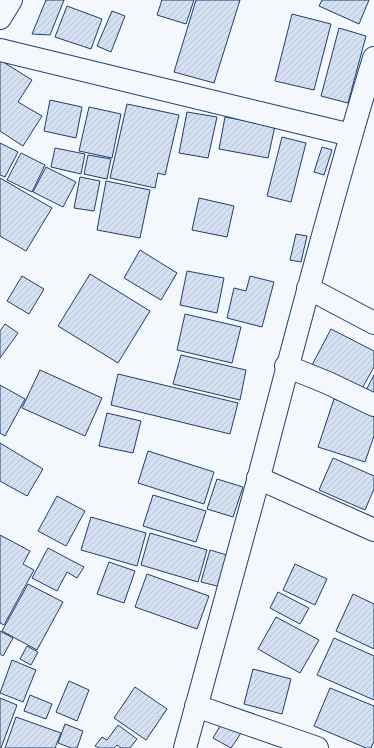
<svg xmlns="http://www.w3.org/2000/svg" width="374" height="748" viewBox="0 0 374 748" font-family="Literata,serif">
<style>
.building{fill:url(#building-hatch);stroke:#1d3f73}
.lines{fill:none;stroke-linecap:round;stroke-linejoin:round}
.minor-casing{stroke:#1d3f73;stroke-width:24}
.minor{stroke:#f4f7fb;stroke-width:22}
</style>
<defs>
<pattern id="building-hatch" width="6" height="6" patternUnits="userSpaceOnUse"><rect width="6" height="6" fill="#d5e0f0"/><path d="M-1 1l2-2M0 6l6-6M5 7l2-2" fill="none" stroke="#b6c1d1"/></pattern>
</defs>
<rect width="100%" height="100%" fill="#f4f7fb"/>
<path class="building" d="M46,0h18l-14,35 -18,-1z
M162,0h32l-8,24 -29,-9z
M196,0h44l-26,83 -40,-11z
M322,0h47l-10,24 -40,-18z
M67,6l35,13 -11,30 -36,-12z
M112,11l13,5 -14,36 -14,-6z
M292,14l39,10 -17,66 -39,-9z
M339,28l27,8 -18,67 -27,-7z
M0,60l32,20 -14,22 24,14 -19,30 -23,-15z
M50,100l32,7 -6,31 -32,-7z
M127,104l52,11 -14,60 -7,-2 -3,15 -45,-10z
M89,107l32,7 -9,44 -33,-7z
M187,112l30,5 -9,41 -29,-5z
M225,117l50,9 -7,32 -49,-9z
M282,137l24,6 -15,59 -24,-6z
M0,143l18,9 -13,25 -5,-2z
M322,147l10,3 -8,25 -10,-3z
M55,148l30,6 -4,20 -30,-7z
M21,153l24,12 -13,27 -25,-12z
M88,155l23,4 -4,20 -23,-5z
M46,167l30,15 -13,25 -30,-15z
M80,177l20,4 -6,30 -20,-3z
M0,178l52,30 -26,43 -26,-15z
M106,181l44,9 -10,48 -43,-8z
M199,198l35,8 -7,31 -35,-7z
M296,234l11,2 -6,26 -11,-2z
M140,250l37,23 -16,27 -37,-22z
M187,271l37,7 -7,35 -37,-8z
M90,274l60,37 -32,52 -60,-37z
M22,276l22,13 -15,25 -22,-13z
M250,276l24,6 -12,45 -35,-9 7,-30 12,3z
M185,314l56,13 -9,36 -55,-13z
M5,324l13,9 -18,25v-27z
M331,329l43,22v16l-14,25 -49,-25z
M181,355l65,15 -6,30 -67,-16z
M40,370l62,28 -17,38 -63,-28z
M118,374l120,29 -8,31 -119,-29z
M374,375v22l-9,-5z
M0,385l25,14 -20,37 -5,-3z
M334,399l40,14v23l-9,26 -47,-15z
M107,413l34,8 -8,32 -34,-7z
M0,443l43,26 -16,27 -27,-15z
M148,451l66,21 -10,32 -66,-21z
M333,458l41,18v13l-9,21 -46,-20z
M217,479l26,8 -10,30 -26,-8z
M153,495l53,16 -10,31 -53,-16z
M57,496l28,15 -19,35 -28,-15z
M91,517l55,16 -9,33 -56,-16z
M150,533l57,17 -9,32 -57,-17z
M0,535l30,16 -7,13 11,6 -30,55 -4,-2z
M48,548l36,19 -7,11 -10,-6 -10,19 -25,-13z
M210,550l20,6 -9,31 -20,-5z
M109,562l26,9 -11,32 -27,-9z
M295,564l32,15 -12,26 -32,-15z
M147,574l62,22 -12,33 -62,-22z
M28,584l35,18 -26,48 -35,-19z
M278,592l31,16 -9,16 -30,-16z
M353,594l21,10v45l-38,-18z
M276,617l43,23 -19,33 -42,-24z
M0,631l13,7 -10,18 -3,-2z
M334,638l40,18v44l-57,-25z
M27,646l11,6 -7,13 -11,-6z
M12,660l24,10 -13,32 -23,-9z
M253,669l38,10 -9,35 -38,-10z
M69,681l20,9 -12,31 -21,-9z
M135,687l32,22 -21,31 -32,-22z
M330,688l44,18v35l-3,7h-5l-52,-22z
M30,695l22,9 -6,15 -22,-8z
M0,698l17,7 -16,43h-1z
M16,717l45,16 -6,15h-50z
M223,721l18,12 -10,15 -18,-10z
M65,724l18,7 -6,17h-6l-13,-5z
M118,725l19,14 -7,9h-9l-4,-3 -3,3h-15l-4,-2 7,-9 5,3z"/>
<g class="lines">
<g class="minor-casing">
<path id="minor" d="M0,18l11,-18
M0,50l351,85
M308,288l66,35
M286,366l42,17 46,22
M258,478l116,52
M196,706l121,42
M185,748c24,-90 50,-180 74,-271 36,-140 73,-280 115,-419"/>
</g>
<use href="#minor" class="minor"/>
</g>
</svg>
